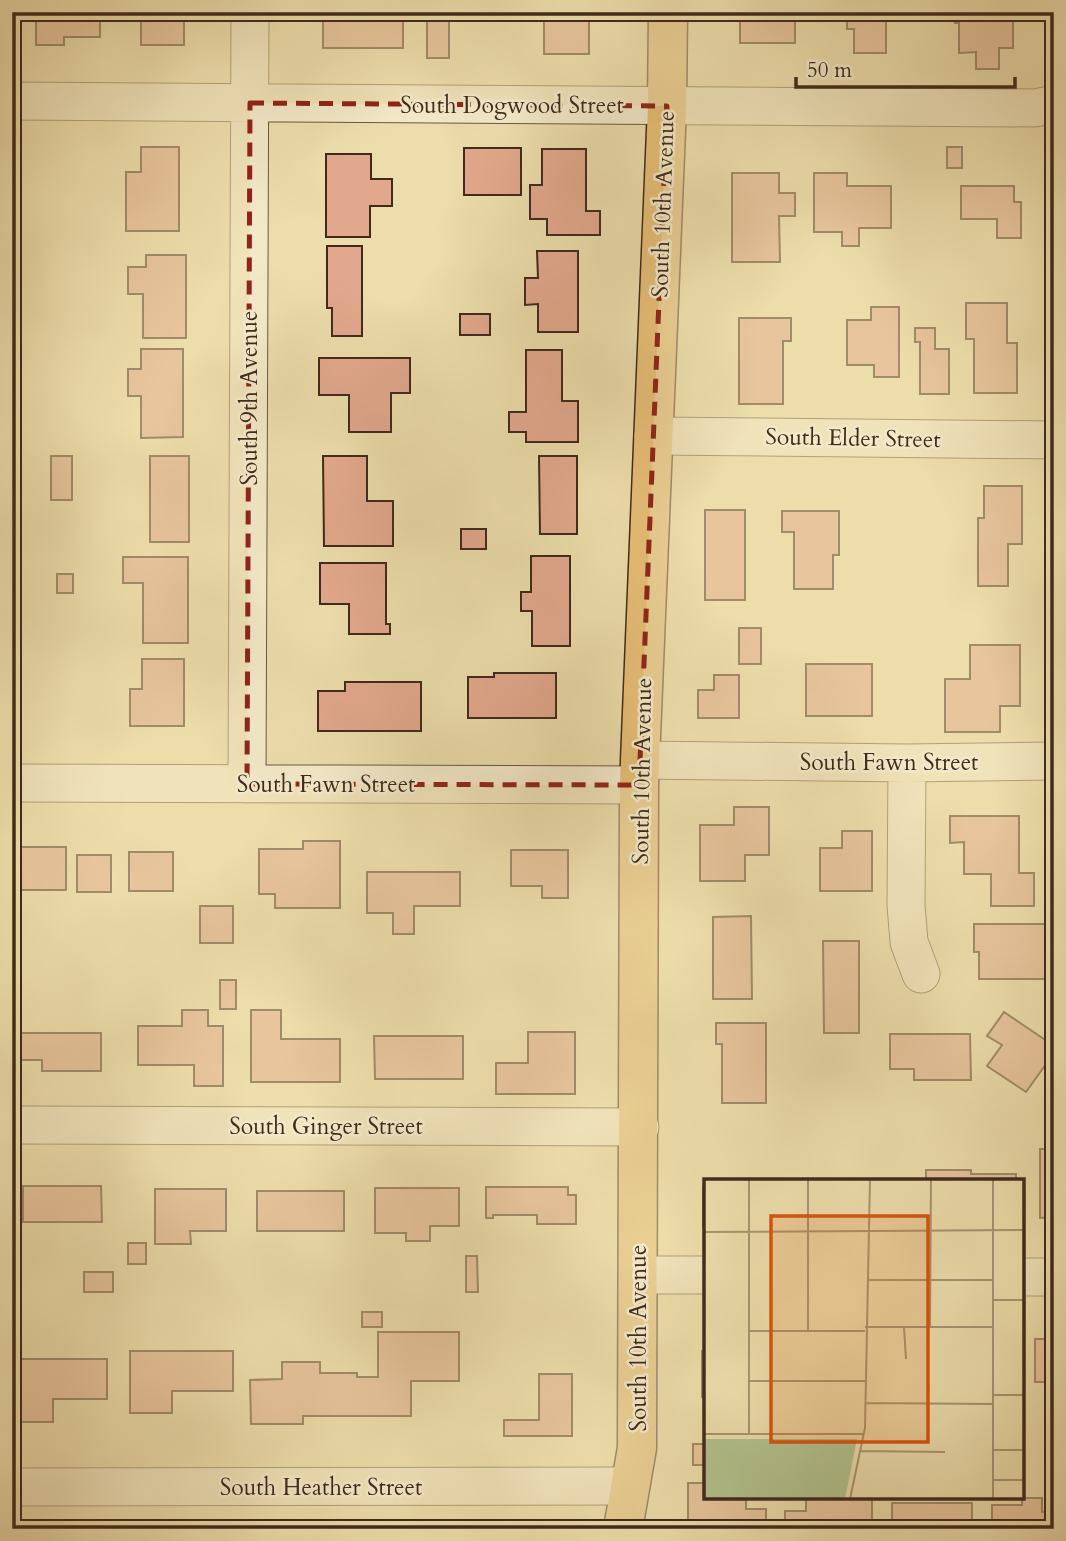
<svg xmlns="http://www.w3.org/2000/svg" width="1066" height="1541" viewBox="0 0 1066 1541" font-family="Cardo,serif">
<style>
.green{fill:#b2c28e;stroke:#797655;stroke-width:2}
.building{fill:#e2a88d;stroke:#402a1c;stroke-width:2}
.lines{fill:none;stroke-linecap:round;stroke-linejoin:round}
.minor-casing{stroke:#6b5740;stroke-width:39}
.major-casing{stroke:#402a1c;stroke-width:41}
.minor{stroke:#f3e9c9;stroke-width:37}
.major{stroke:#e6be76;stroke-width:38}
.marked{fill:none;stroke:#8f2418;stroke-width:5;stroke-dasharray:14 9;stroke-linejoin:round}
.labels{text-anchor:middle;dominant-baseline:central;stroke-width:5;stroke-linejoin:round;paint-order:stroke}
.street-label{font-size:23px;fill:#402a1c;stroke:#f3e9c9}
.inset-road{fill:none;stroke:#a89572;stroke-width:2}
.view{fill:#d7540e;fill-opacity:0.15;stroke:#d7540e;stroke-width:3.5}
.inset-edge{fill:none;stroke:#402a1c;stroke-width:3.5}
</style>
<rect width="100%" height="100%" fill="#edddac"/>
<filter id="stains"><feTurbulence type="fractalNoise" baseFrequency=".00286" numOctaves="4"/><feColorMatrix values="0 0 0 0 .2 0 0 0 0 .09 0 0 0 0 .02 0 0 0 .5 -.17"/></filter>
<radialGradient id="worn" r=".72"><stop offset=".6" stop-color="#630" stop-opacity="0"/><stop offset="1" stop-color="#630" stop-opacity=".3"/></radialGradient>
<path class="green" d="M12,1520l569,2 4,7h-573z"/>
<path class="building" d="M36,12h64v25h-36v8h-28z
M141,12h43v33h-43z
M323,12h80v36h-80z
M544,12h45v42h-45z
M740,12h49v7h6v24h-55z
M847,12h39v41h-32v-24h-7z
M955,12h58v36h-14v21h-23v-17l-17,1v-30h-4z
M427,19h22v39h-22z
M141,147h38v84h-53v-59h15z
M947,147h15v21h-15z
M464,148h57v47h-57z
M542,149h44v62h14v24h-53v-16h-17v-34h12z
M326,154h45v25h21v27h-22v31h-44z
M12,158h7v38h-7z
M732,173h47v20h16v23h-16l1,46h-48z
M814,173h33v13h44v42h-32v18h-17v-14h-28z
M961,186h53v16h7v36h-24v-19h-36z
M327,246h35v90h-30v-28h-5z
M537,251h41v81h-40v-28l-13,1v-27h13z
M146,255h40v83h-43v-44h-15v-27h18z
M966,303h41v40h10v50h-43v-54h-8z
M871,307h28v70h-25v-12h-27v-45h24z
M460,314h30v21h-30z
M739,318h52v23h-8v63h-44z
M915,328h20v21h14v45h-29v-52h-5z
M141,349h42v88l-42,1v-42h-13v-27h13z
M526,350h36v51h16v41h-52v-10h-17v-20h17z
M319,358h91v35h-19v39h-42v-37h-30z
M51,456h21v44h-21z
M150,456h39v86h-39z
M323,456h44v45h26v45h-69z
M539,456h38v78h-37z
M984,486h38v58h-14v42h-30v-68h6z
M705,510h40v90h-40z
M782,511h57v44h-6v34h-39v-57h-12z
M461,529h25v20h-25z
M531,556h39v90h-38v-35h-11v-19h10z
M123,557h65v86h-45v-60h-20z
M320,563h66v61h4v10h-41v-30h-29z
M57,574h16v19h-16z
M739,628h22v36h-22z
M970,645h50v61h-20v26h-55v-53h25z
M142,659h42v67h-54v-37h12z
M806,664h66v52h-66z
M494,673h62v45h-88v-41h26z
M714,675h25v43h-41v-28h16z
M345,682h76v49h-103v-40h27z
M734,807h35v48h-24v26h-45v-56h34z
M950,816h69v57h15v33h-43v-32h-27v-32l-14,1z
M842,831h30v60h-52v-43h22z
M303,841h37v67h-65v-14h-16v-45h44z
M12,847h54v43h-54z
M511,850h57v48h-26v-12h-31z
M129,852h44v39h-44z
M77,855h34v37h-34z
M367,872h93v34h-46v28h-21v-21h-26z
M200,906h33v37h-33z
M751,916l1,83h-39v-82z
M974,924h80v55h-75v-27h-5z
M823,941h36v92h-35z
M220,980h16v29h-16z
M182,1010h26v16h15v60h-29v-21h-56v-39h44z
M251,1010h30v29h59v43h-89z
M1004,1012l50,34v7l-28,39 -39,-26 15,-21 -15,-9z
M716,1023h50v80h-44v-59h-6z
M528,1032h47v62h-79v-31h32z
M18,1033h83v38h-59v-11h-24z
M890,1034h80l1,46h-57v-11h-24z
M374,1036h89v43h-88z
M1040,1149h14v68l-14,1z
M926,1170h45v4h45v6h-90z
M23,1186h78l1,36h-79z
M703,1186h3v41h-3z
M486,1187h82v8h8v29h-39v-9h-44v3h-7z
M375,1188h84v38h-29v15h-24v-8h-31z
M155,1189h71v42h-36l1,13h-36z
M257,1191h87v40h-87z
M128,1243h18v21h-18z
M466,1256h11l1,36h-12z
M84,1272h29v20h-29z
M362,1312h20v15h-20z
M378,1332h81v49h-48v35h-108v8h-52l-1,-44 32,-1v-17h38v11h37v4h21z
M1035,1339h19v43h-19z
M130,1351h103v40h-61v22h-42z
M702,1351h4v46h-4z
M12,1359h95v40h-54v23h-41z
M539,1374h33v62h-68v-16h35z
M693,1444h13v21h-13z
M688,1483h18v14h40v12h20v20h-78z
M806,1497h66v32h-87v-18h21z
M1022,1498h20v14l12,-1v18h-62v-24h30z
M892,1503h80v26h-80z"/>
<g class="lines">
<g class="minor-casing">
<path id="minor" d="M12,101l1023,7 19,-4
M653,436l401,4
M640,760l267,3 147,-2
M907,763l-1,142 3,37 12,32
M12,783l627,2
M247,784l3,-772
M12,1125l628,2
M639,1275h67
M1022,1277h32
M12,1487l618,-1"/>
</g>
<g class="major-casing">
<path id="major" d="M623,1529l14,-81 2,-663 28,-679 1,-94"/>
</g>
<use href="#minor" class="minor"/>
<use href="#major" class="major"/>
</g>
<path d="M0 0H1066V1541H0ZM250,103l417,3 -28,679 -392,-1z" fill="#edddac" fill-opacity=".55" fill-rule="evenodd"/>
<path class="marked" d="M250,103l417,3 -28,679 -392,-1z"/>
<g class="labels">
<g class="street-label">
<text x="512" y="105">South Dogwood Street</text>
<text transform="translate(663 204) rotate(-88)">South 10th Avenue</text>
<text transform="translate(249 398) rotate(-90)">South 9th Avenue</text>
<text transform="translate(853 438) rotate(1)">South Elder Street</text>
<text x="889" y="762">South Fawn Street</text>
<text transform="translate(642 771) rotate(-89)">South 10th Avenue</text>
<text x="326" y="784">South Fawn Street</text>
<text x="326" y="1126">South Ginger Street</text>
<text transform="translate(638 1338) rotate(-90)">South 10th Avenue</text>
<text x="321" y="1487">South Heather Street</text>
</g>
</g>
<g transform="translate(704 1179)">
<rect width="320" height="320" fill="#edddac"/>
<path d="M0,260h153l-12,60h-141z" fill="#b2c28e"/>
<path class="inset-road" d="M0,53l321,-2M163,101h127M290,121h31M161,148h128M200,149l2,31M226,149l1,-149M45,152h116M104,152v-152M45,202h116M288,216h33M161,224l127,1M0,255h160M45,255v-255M288,271h33M156,272l85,1M289,301h32M146,320l15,-71 5,-249M289,320v-320"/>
<path class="view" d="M67,37h157v226h-157z"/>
<rect width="320" height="320" class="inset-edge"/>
</g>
<rect width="1066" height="1541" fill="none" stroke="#edddac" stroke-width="42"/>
<rect x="14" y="14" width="1038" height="1513" fill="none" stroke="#402a1c" stroke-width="3.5"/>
<rect x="21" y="21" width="1024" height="1499" fill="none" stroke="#402a1c" stroke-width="2"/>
<path d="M796 77v10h219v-10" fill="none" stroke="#402a1c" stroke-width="3.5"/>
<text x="807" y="77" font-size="21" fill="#402a1c" stroke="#f3e9c9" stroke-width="5" paint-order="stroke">50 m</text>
<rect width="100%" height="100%" filter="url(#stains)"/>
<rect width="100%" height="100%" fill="url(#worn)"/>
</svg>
